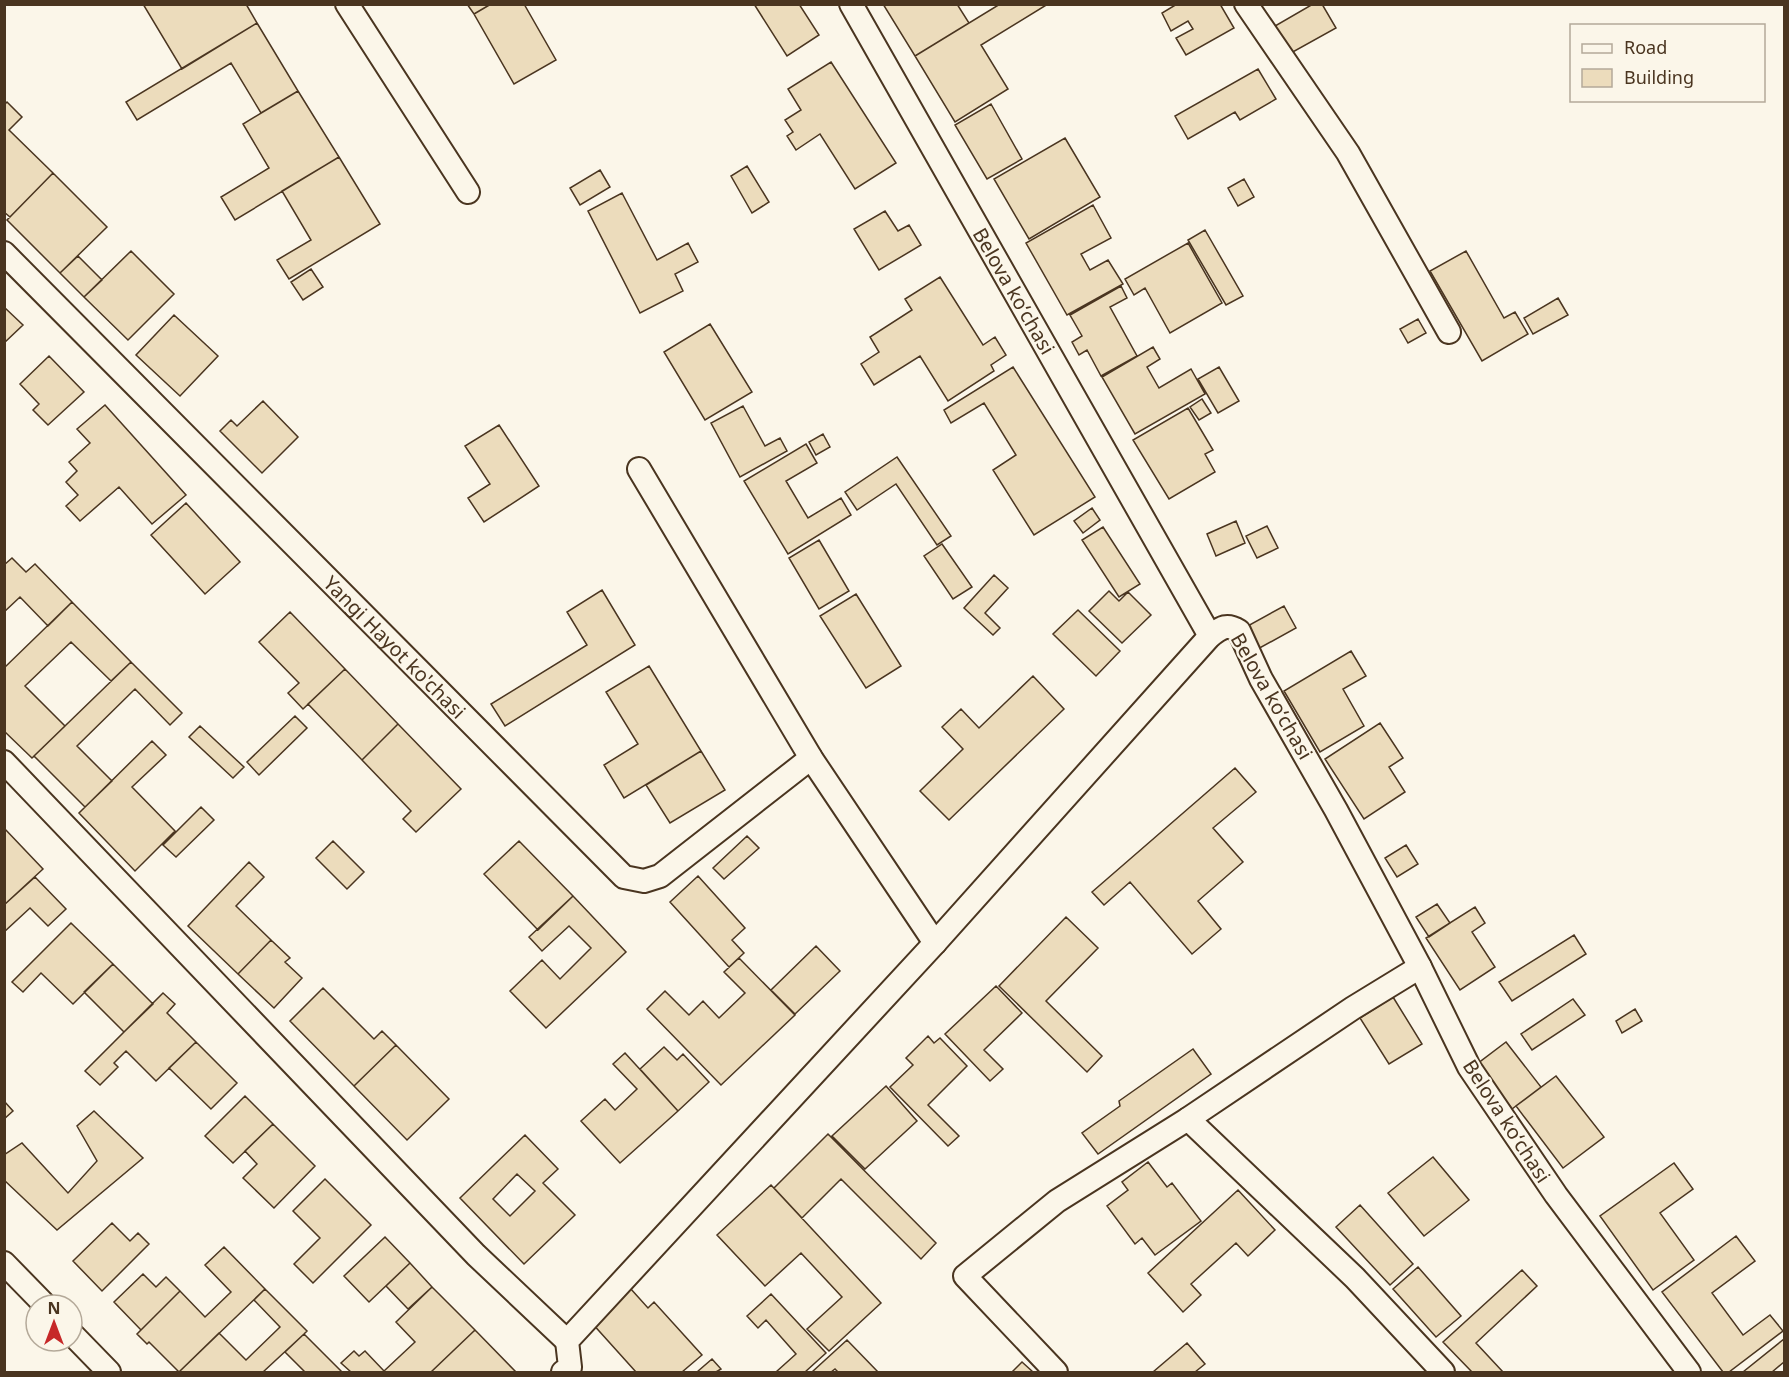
<svg xmlns="http://www.w3.org/2000/svg" width="1789" height="1377" viewBox="0 0 1789 1377" font-family="'Noto Sans',sans-serif">
<style>
.building{fill:#ecdcbc;stroke:#4a3520;stroke-width:1.5;fill-rule:evenodd}
.lines{fill:none;stroke-linecap:round;stroke-linejoin:round}
.street-casing{stroke:#4a3520;stroke-width:26}
.street{stroke:#fbf6e9;stroke-width:22}
.labels{text-anchor:middle;dominant-baseline:central;stroke-width:4.5;stroke-linejoin:round;paint-order:stroke}
.street-label{font-size:20px;fill:#4a3520;stroke:#fbf6e9}
</style>
<rect width="100%" height="100%" fill="#fbf6e9"/>
<path class="building" d="M143,4h103l11,19 -75,46z
M467,4h24l-17,10z
M491,4h33l32,56 -42,24 -40,-70z
M754,4h45l20,31 -32,21z
M883,4h74l12,19 -54,33z
M1000,4h48l-67,41 27,44 -53,33 -40,-66z
M1177,4h43l14,24 -48,27 -10,-17 17,-9 -5,-8 -17,10 -9,-18z
M1313,4h9l14,24 -45,25 -16,-27z
M257,23l41,68 -37,22 -30,-50 -94,57 -11,-18z
M831,62l65,101 -41,26 -35,-55 -24,16 -9,-14 6,-4 -8,-12 16,-10 -13,-21z
M1258,69l18,30 -36,21 -5,-8 -47,27 -13,-23z
M298,91l41,66 -104,63 -14,-23 48,-29 -26,-44z
M7,102l15,15 -13,13 44,43 -43,44 -6,-5v-107z
M991,104l31,55 -35,20 -32,-54z
M1065,138l35,59 -71,42 -35,-60z
M339,157l41,67 -91,55 -12,-19 34,-20 -29,-49z
M747,166l22,36 -17,11 -21,-37z
M600,170l10,17 -30,18 -10,-17z
M53,173l54,54 -47,46 -53,-53z
M1244,179l10,18 -16,9 -10,-18z
M622,193l35,67 31,-17 10,19 -23,12 8,17 -43,22 -52,-102z
M1093,205l18,33 -30,16 9,16 18,-10 15,24 -56,31 -41,-72z
M885,211l13,20 11,-6 12,20 -42,25 -25,-41z
M1205,230l38,66 -17,9 -38,-65z
M1188,243l34,60 -52,30 -25,-45 -11,7 -9,-16z
M131,251l43,43 -46,46 -44,-43z
M1466,251l38,67 11,-6 13,22 -46,27 -52,-90z
M78,256l24,24 -18,17 -24,-24z
M311,269l12,18 -20,13 -12,-18z
M940,277l43,68 12,-8 11,18 -15,10 3,6 -46,30 -28,-45 -46,29 -13,-21 18,-12 -9,-15 42,-27 -7,-11z
M1121,286l6,12 -17,9 27,49 -36,20 -14,-26 -8,5 -7,-13 10,-6 -12,-21z
M1558,298l10,17 -35,19 -9,-16z
M4,307l19,18 -19,18z
M174,315l44,41 -38,40 -44,-41z
M1418,319l8,14 -18,10 -8,-14z
M710,324l42,68 -47,28 -41,-68z
M1153,347l7,12 -13,8 12,21 32,-19 14,25 -70,40 -33,-57z
M49,356l35,36 -36,33 -15,-15 6,-6 -19,-20z
M1013,367l82,130 -61,38 -41,-65 23,-15 -32,-52 -33,20 -7,-13z
M1219,367l20,34 -21,12 -20,-34z
M1202,399l9,14 -12,7 -9,-13z
M263,401l35,36 -36,36 -42,-42 11,-11 6,6z
M105,405l81,90 -34,29 -33,-37 -39,34 -14,-15 12,-11 -12,-13 11,-11 -8,-9 21,-19 -13,-14z
M743,406l22,40 15,-8 7,13 -47,26 -29,-54z
M1188,408l25,42 -8,4 10,18 -46,27 -36,-59z
M499,425l40,61 -55,36 -16,-24 22,-14 -25,-38z
M823,434l7,13 -14,8 -7,-13z
M806,444l11,19 -31,18 22,37 33,-20 10,17 -63,39 -44,-73z
M897,457l54,79 -14,9 -41,-61 -39,26 -12,-18z
M186,503l54,59 -35,32 -54,-59z
M1092,508l8,12 -17,13 -9,-12z
M1236,521l9,22 -29,13 -9,-22z
M1267,526l11,22 -21,10 -11,-22z
M1103,527l37,57 -21,13 -37,-57z
M819,540l30,51 -30,18 -30,-51z
M942,544l30,43 -19,12 -29,-43z
M12,558l14,14 9,-8 37,38 -24,24 -28,-29 -16,15v-47z
M994,575l14,13 -23,25 15,15 -7,7 -29,-27z
M602,590l33,55 -130,81 -14,-22 96,-59 -20,-33z
M1109,591l10,10 9,-9 23,23 -29,28 -33,-32z
M856,594l45,72 -35,22 -46,-72z
M72,602l59,60 -20,19 -40,-39 -46,44 40,40 -33,32 -28,-27v-63z
M1284,606l12,22 -40,22 -12,-22z
M1078,610l42,41 -24,25 -43,-42z
M290,612l55,57 -42,40 -15,-16 11,-10 -40,-41z
M1351,651l15,25 -23,13 21,37 -44,26 -36,-61z
M131,662l51,51 -12,12 -35,-36 -58,57 35,35 -27,26 -51,-51z
M649,666l52,85 -77,47 -20,-33 34,-21 -32,-52z
M345,669l53,55 -36,36 -54,-56z
M1033,676l31,33 -115,111 -29,-29 43,-42 -21,-22 19,-18 18,19z
M295,716l12,12 -48,47 -12,-13z
M1380,723l23,35 -14,9 16,25 -41,27 -39,-60z
M398,724l63,65 -45,43 -13,-13 8,-8 -49,-51z
M200,726l44,41 -11,11 -44,-41z
M152,741l14,14 -34,32 43,44 -40,40 -56,-58z
M701,751l24,39 -55,33 -24,-38z
M1235,768l21,24 -43,36 30,34 -45,39 23,28 -29,25 -62,-72 -26,23 -12,-13z
M201,807l13,13 -38,37 -13,-12z
M4,828l39,41 -39,36z
M747,836l12,12 -35,31 -11,-11z
M333,841l31,31 -17,17 -31,-31z
M519,841l54,55 -35,34 -54,-56z
M1406,845l12,19 -21,13 -12,-19z
M249,862l15,15 -28,29 35,34 -33,34 -50,-48z
M698,876l47,52 -13,12 12,13 -15,14 -59,-65z
M35,877l31,32 -18,17 -18,-18 -26,24v-27z
M573,896l53,56 -80,76 -36,-37 32,-31 18,19 31,-31 -22,-22 -27,25 -13,-14z
M1437,904l13,19 -21,14 -13,-20z
M1475,907l10,16 -13,9 23,35 -35,23 -34,-52z
M1066,917l32,31 -52,53 56,55 -15,16 -88,-86z
M71,923l42,41 -40,40 -32,-31 -18,19 -11,-10z
M1574,935l12,19 -74,47 -13,-19z
M271,940l19,18 -5,4 17,16 -28,30 -36,-34z
M816,946l24,25 -45,43 -24,-24z
M739,958l56,57 -74,70 -74,-76 18,-18 24,24 14,-14 16,17 26,-25 -21,-21z
M113,964l40,40 -29,28 -40,-40z
M996,986l26,27 -38,37 19,19 -13,12 -45,-47z
M323,988l51,51 8,-8 14,14 -42,41 -64,-65z
M163,993l12,11 -8,9 29,29 -40,39 -30,-30 -12,12 4,4 -18,18 -15,-14z
M1393,997l29,47 -33,20 -29,-46z
M1573,999l12,16 -53,35 -11,-16z
M1635,1009l7,12 -20,12 -6,-12z
M928,1036l6,7 6,-5 27,28 -39,39 31,31 -11,10 -58,-59 23,-22 -7,-7z
M196,1042l41,41 -26,26 -42,-41z
M1506,1042l35,45 -29,22 -35,-45z
M396,1045l53,54 -42,41 -53,-54z
M664,1047l13,13 6,-6 26,28 -31,29 -38,-42z
M1193,1049l18,25 -113,80 -16,-21 38,-27 -1,-5z
M625,1053l53,58 -58,52 -39,-42 24,-22 10,11 22,-21 -24,-25z
M1556,1076l48,61 -41,31 -47,-62z
M886,1086l31,35 -52,48 -33,-33z
M245,1096l28,28 -40,39 -28,-27z
M4,1101l9,10 -9,8z
M94,1111l49,47 -86,72 -53,-50v-25l18,-12 46,50 29,-32 -20,-35z
M273,1124l42,42 -41,42 -31,-30 14,-14 -12,-13z
M828,1134l108,109 -15,16 -80,-80 -39,39 -28,-30z
M525,1135l33,34 -15,14 32,32 -51,49 -64,-66zM517,1174l18,17 -25,25 -17,-17z
M1433,1157l36,43 -45,36 -36,-43z
M1148,1162l19,25 5,-4 29,38 -46,34 -13,-17 -7,6 -28,-38 21,-16 -6,-8z
M1674,1163l19,26 -33,24 34,47 -41,30 -53,-74z
M325,1179l46,46 -58,58 -19,-19 26,-26 -27,-27z
M771,1185l110,118 -52,48 -22,-22 35,-32 -41,-44 -36,33 -48,-51z
M1238,1190l37,40 -27,26 -12,-13 -45,41 10,11 -18,17 -35,-39z
M1360,1205l53,59 -23,21 -54,-58z
M112,1223l18,18 8,-8 11,11 -47,47 -29,-30z
M1736,1236l19,25 -43,32 31,42 27,-20 13,16 -54,41h-6l-61,-80z
M385,1237l25,26 -41,39 -25,-26z
M224,1247l41,42 -86,83 -30,-30 -2,2 -10,-10 43,-43 25,26 26,-25 -26,-27z
M410,1263l22,24 -24,22 -22,-23z
M1418,1267l43,49 -25,21 -43,-48z
M1522,1270l15,16 -61,57 27,29h-31l-29,-30z
M143,1274l13,13 10,-10 14,14 -39,39 -27,-28z
M432,1287l43,43 -44,42h-80l-10,-9 13,-12 5,5 6,-5 19,20 31,-29 -19,-20z
M630,1288l18,20 6,-6 48,53 -20,17h-46l-45,-50z
M265,1289l42,42 -3,3 -41,38h-84l40,-39 27,27 34,-33 -26,-27z
M771,1294l55,59 -21,19h-29l20,-18 -30,-34 -8,8 -11,-12z
M475,1330l41,42h-85z
M304,1334l38,38h-37l-20,-20z
M1784,1339v23l-12,10h-29z
M847,1340l31,32h-40l-3,-3 -4,3h-19z
M1187,1343l18,21 -10,8h-42z
M712,1359l9,10 -5,3h-19z
M1022,1362l11,10h-21z"/>
<g class="lines">
<g class="street-casing">
<g id="street">
<path d="M347,4l121,188"/>
<path d="M851,4l359,632c11,-8 16,-13 29,-5l22,48 75,131 84,157 49,100 87,128 133,177"/>
<path d="M1246,4l102,149 101,179"/>
<path id="s1" d="M4,253l620,624 20,4 16,-5 151,-118"/>
<path d="M639,469l172,289 124,185"/>
<path d="M4,762l472,493 91,86"/>
<path d="M1188,1119l165,-111 67,-41"/>
<path d="M4,1263l41,42"/>
<path d="M72,1334l37,38"/>
<path d="M563,1372l7,-5 -3,-26 368,-398 275,-307"/>
<path d="M1056,1372l-91,-96 92,-75 131,-82 167,159 88,94"/>
</g>
</g>
<use href="#street" class="street"/>
</g>
<g class="labels">
<g class="street-label">
<text transform="translate(1014 291) rotate(60)">Belova koʻchasi</text>
<text stroke="none"><textPath href="#s1" startOffset="555">Yangi Hayot ko'chasi</textPath></text>
<text transform="translate(1272 696) rotate(60)">Belova koʻchasi</text>
<text transform="translate(1507 1121) rotate(57)">Belova koʻchasi</text>
</g>
</g>
<rect width="1789" height="1377" fill="none" stroke="#4a3520" stroke-width="12"/>
<rect x="1570" y="24" width="195" height="78" fill="#fbf6e9" stroke="#b4a999" stroke-width="1.5"/>
<rect x="1582" y="44" width="30" height="9" fill="#fbf6e9" stroke="#b4a999" stroke-width="1.5"/>
<text x="1624" y="54" font-size="18" fill="#4a3520">Road</text>
<rect x="1582" y="69" width="30" height="18" fill="#ecdcbc" stroke="#b4a999" stroke-width="1.5"/>
<text x="1624" y="84" font-size="18" fill="#4a3520">Building</text>
<g transform="translate(54 1323)"><circle r="28" fill="#fbf6e9" stroke="#b4a999" stroke-width="1.5"/>
<path d="M0-4.5L10 22L0 15L-10 22Z" fill="#c62828"/>
<text y="-9" font-size="16" font-weight="bold" text-anchor="middle" fill="#4a3520">N</text>
</g>
</svg>
